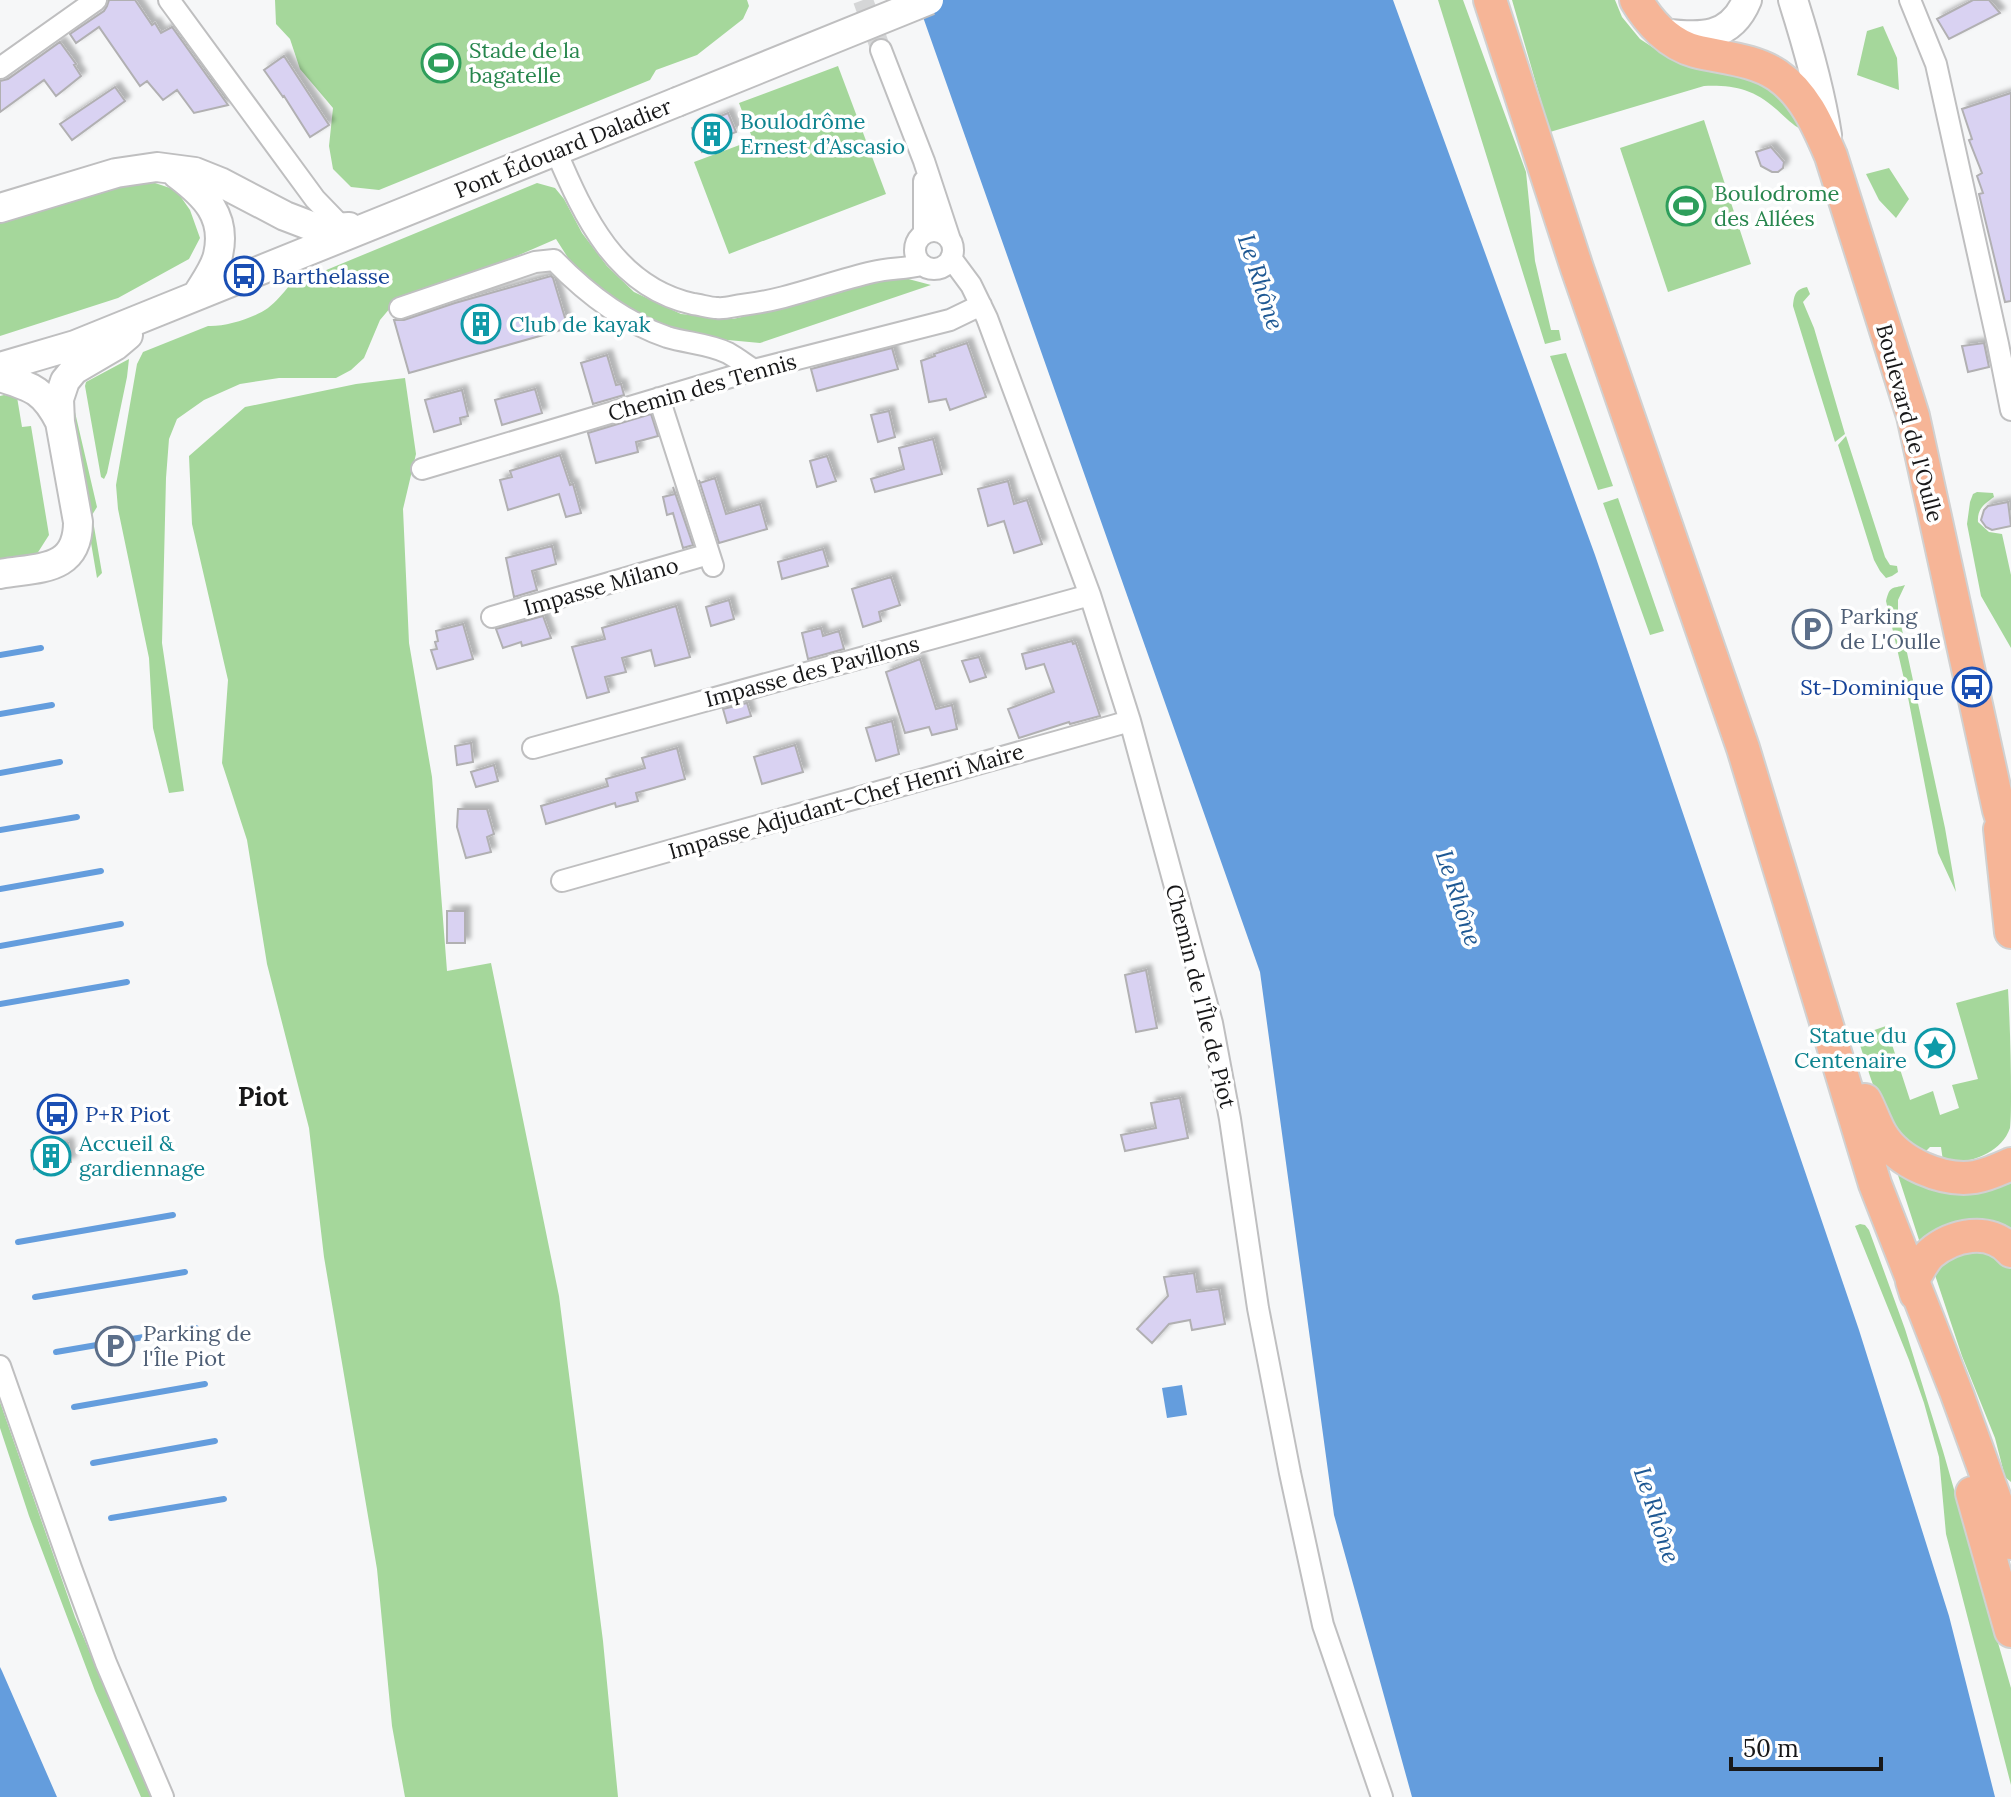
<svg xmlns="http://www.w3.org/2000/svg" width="2011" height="1797" viewBox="0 0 2011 1797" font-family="Lora,serif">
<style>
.green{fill:#a5d79b}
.water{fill:#649ddd}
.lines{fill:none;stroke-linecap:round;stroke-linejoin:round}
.stream{stroke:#649ddd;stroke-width:6}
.building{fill:#d9d2f2;stroke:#b1b0b2;stroke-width:2;filter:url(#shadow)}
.street-tunnel{stroke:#d5d6d7;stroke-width:20;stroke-dasharray:20 10;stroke-linecap:butt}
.street-casing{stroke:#bfbfc0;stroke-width:24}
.secondary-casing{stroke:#bfbfc0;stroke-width:32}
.primary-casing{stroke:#d1d1d1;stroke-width:36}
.street{stroke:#fff;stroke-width:20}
.secondary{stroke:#fff;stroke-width:28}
.primary{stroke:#f6b597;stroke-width:32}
.secondary-bridge-casing{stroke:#bfbfc0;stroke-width:32;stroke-linecap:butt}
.secondary-bridge{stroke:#fff;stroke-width:28}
.labels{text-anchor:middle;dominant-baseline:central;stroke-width:7;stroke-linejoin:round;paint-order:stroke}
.leisure-label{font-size:22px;fill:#27864d;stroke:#fff;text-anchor:start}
.culture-label{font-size:22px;fill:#0d838f;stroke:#fff;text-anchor:start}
.street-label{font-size:22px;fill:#181819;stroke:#fff}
.transit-label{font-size:22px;fill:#164399;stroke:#fff;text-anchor:start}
.service-label{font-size:22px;fill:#4e5e75;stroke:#fff;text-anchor:start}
.water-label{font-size:24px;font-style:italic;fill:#1e5893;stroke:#fff}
.quarter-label{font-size:26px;font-weight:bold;fill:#181819;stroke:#fff}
</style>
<defs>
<filter id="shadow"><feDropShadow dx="5" dy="-5" stdDeviation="2" flood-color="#0004"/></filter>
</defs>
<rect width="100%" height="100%" fill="#f6f7f8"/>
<path class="green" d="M275,0h472l2,6 -6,13 -46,36 -41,15 -6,10 -271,110 -28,-3 -18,-18 -4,-23 4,-38 -33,-39 -10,-30 -14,-15z
M1438,0h25l63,172 9,89 16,69h8l2,10 -16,4z
M1512,0h103l7,17 18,22 29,19 86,21 22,16 21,20 4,15c-11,-6 -17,-13 -26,-21 -23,-20 -42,-24 -72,-23l-154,46z
M1883,26l14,32 2,32 -42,-15 10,-44z
M838,66l48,128 -157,60 -35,-92 59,-22 -14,-37z
M1704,120l47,144 -83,28 -48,-144z
M1889,168l20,31 -13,19 -17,-18 -13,-26z
M155,183l21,7 14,20 10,28 -11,21 -71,39 -118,38v-118l126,-34z
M537,183l18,5 9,11 18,34 25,33 27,26 47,22 52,5 95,-23 69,-20 34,9 -171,58 -75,-7 -76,-32 -30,-29 -23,-36 -76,33 -89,35 -11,13 -16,38 -13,12 -15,8h-57l-39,6 -36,16 -27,19 -8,20 -3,39 -4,165 22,148 -15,2 -16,-65 -4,-70 -31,-149 -2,-24 21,-121 6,-12 65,-26c17,1 46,-8 60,-18 8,-6 15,-15 22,-23z
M1807,287l3,7 -7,8 11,26 31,106 -10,8 -42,-136c1,-10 2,-17 14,-19z
M1566,353l47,133 -15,4 -48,-134z
M129,359l-2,18 -20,96 -3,6 -3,-2 -16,-91 1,-4z
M405,378l11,76 -13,55 6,134 23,134 15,194 44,-8 68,333 44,345 15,156h-213l-13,-71 -15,-157 -53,-312 -15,-129 -42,-164 -20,-124 -25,-77 6,-83 -36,-156 -3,-68 56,-49 111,-23z
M4,395l13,2 5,30 9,-1 18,109 -14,22 -35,6v-167z
M71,395l26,112 -5,8 10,58 -5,5 -29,-170z
M1846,436l39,121 5,8 7,1 1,6 -6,4 -6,2 -6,-7 -6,-11 -36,-115z
M1977,492l16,1 1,4c-10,7 -17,12 -16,25l11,10 13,2 9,41v73l-30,-52 -14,-72 3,-22 3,-8z
M1618,498l46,133 -14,4 -47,-132z
M1905,585l-7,15v11l47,217 11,64 -18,-39 -31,-161 -21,-91c4,-16 6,-12 19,-16z
M2008,989c2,36 3,71 3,107 0,10 0,23 -1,32 -9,26 -42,37 -67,33l-2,-14h-11l-7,7c-43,-30 -50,-71 -66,-118l29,-10 24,74 23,-9 7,24 19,-7 -7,-23 26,-6 -22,-76z
M1896,1169l115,9v57l-91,8z
M1860,1224l5,1 4,5 36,99 38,122 68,237v97l-65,-251 -7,-77 -15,-54 -15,-43 -54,-134z
M1957,1246l46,8 8,15v213l-6,-5 -10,-39 -33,-82 -27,-81 5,-14z
M0,1402l75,215 76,180h-10l-46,-106 -66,-175 -29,-88z"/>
<path class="water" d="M917,0h476l202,555 264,775 90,286 46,181h-583l-78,-282 -74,-543z
M1182,1385l5,30 -20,3 -5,-30z
M0,1667l2,4 55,126h-57z"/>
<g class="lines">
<path class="stream" d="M0,655l41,-7
M0,714l52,-9
M0,773l60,-11
M0,830l77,-13
M0,889l101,-18
M0,946l121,-22
M0,1004l127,-22
M18,1242l155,-27
M35,1297l150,-25
M56,1352l140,-24
M74,1407l131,-23
M93,1463l122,-22
M111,1518l113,-19"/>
</g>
<path class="building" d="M109,0h26l17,25 3,-2 6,10 11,-6 56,78 -34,8 -17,-23 -14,10 -16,-19 -7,5 -41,-59 -23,16 -6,-9 34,-23 3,-5z
M1973,0h16l11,13 -51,26 -12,-20z
M60,42l16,22 -2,1 7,11 -25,20 -12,-16 -44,32v-31l8,-2z
M284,56l45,69 -19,12 -26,-41 -1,1 -19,-27z
M115,87l10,14 -53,39 -12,-16z
M2011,93v208l-6,1 -26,-108 4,-1 -6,-17 5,-3 -13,-33 3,-1 -10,-30z
M728,113l8,19 -13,5 3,4 -24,11 -10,-24z
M1771,147l13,15 -1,6 -5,4h-6l-11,-6 -5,-14z
M551,276l2,2 15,50 -159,45 -15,-53h10l51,-17z
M967,343l19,54 -36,13 -4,-11 -17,3 -8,-41 14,-5 -1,-2z
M1984,343l5,24 -21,5 -6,-26z
M892,348l6,21 -81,22 -6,-22z
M607,355l9,30 5,-1 3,11 -31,9 -12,-41z
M535,389l7,24 -40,12 -7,-25z
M462,390l6,26 -8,2 1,6 -27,8 -9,-32z
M889,411l6,26 -17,5 -7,-27z
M651,414l7,22 -22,6 2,10 -42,11 -8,-30z
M933,439l9,35 -67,18 -4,-13 33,-10 -5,-21z
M560,455l10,30 3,-1 8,29 -15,4 -7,-23 -51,16 -8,-30 12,-3 -2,-6z
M827,456l9,25 -19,6 -7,-26z
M715,478l11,36 34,-10 7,25 -48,14 -20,-63 1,3z
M1008,481l6,23 13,-4 15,44 -28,9 -10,-32 -16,5 -10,-37z
M673,487l20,58 -10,3 -10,-35 -6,2 -4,-18 12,-3z
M2008,502l3,24 -19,4 -6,-3 -5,-7 3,-10 4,-4z
M552,546l4,18 -24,7 5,19 -23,7 -8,-39z
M823,549l5,17 -46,13 -4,-17z
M891,577l9,28 -21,7 2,9 -18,6 -11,-38z
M729,600l5,19 -23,7 -5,-19z
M676,606l14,51 -35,9 -4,-16 -29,8 4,14 -21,5 4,15 -22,6 -15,-51 33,-8 -3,-11z
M543,616l8,22 -29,8 -1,-4 -18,6 -7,-19z
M463,624l10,35 -36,10 -6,-19 6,-1 -2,-7 3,-1 -2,-10z
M821,628l2,8 16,-5 5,18 -36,10 -6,-26z
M1072,641l1,3 3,-1 24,73 -30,8 -1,-2 -50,16 -11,-29 46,-17 -10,-28 -18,5 -4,-15z
M979,657l7,20 -16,5 -8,-21z
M920,659l16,50 16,-4 5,24 -25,6 -3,-8 -24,6 -19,-61z
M747,703l4,13 -24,7 -4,-14z
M892,721l7,33 -23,7 -10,-33z
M471,743l2,19 -16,3 -2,-19z
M795,745l8,27 -41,12 -8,-27z
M677,748l8,31 -49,14 2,8 -22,6 -1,-4 -69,21 -5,-18 67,-20 -2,-7 39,-11 -3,-10z
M494,765l4,16 -22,6 -5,-15z
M458,809h29l7,25 -7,3 4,15 -25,6 -9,-31z
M447,911h18v32h-18z
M1146,970l11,58 -21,4 -11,-57z
M1180,1098l8,40 -63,13 -4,-16 35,-7 -5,-25z
M68,1143l3,19 -37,7 -3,-19z
M1194,1273l3,19 22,-3 6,35 -33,6 -2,-10 -21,4 -17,19 -15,-14 31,-33 -4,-19z"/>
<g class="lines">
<path class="street-tunnel" d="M863,0l18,50"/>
<g class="street-casing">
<path id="street" d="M169,0l146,199 28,29
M1910,0l26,64 62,280 13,66
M881,50l43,111 26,79
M0,68l96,-68
M556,151c28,66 60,136 137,153 8,1 17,4 24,4 8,1 17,-2 25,-3 45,-5 87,-23 131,-33 16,-4 32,-3 48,-7
M915 250a19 19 0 1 1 38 0a19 19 0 1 1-38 0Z
M924,234v-53
M951,258l20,27 16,33 103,277 40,126 82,302 18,96 28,189 32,165 33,152 59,172
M400,308l135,-46 19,-2c32,33 69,62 113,77 20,6 43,7 61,16 9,5 18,12 26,17
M659,398l54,168
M422,469l332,-99 196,-50 31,-15
M492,617l217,-63
M533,748l557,-153
M562,881l568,-160
M0,1366l71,202 35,95 57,134"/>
</g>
<g class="secondary-casing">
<path id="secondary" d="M1793,0c14,44 27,89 34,135
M1664,33c36,5 67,6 83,-33
M177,174c28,21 50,42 41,81 -3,14 -14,28 -21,40
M0,208l116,-35 41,-6 38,5 25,10 65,34 34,13 30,-2
M0,367l75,-22 602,-243
M0,377c32,10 44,13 60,45
M0,574c39,-7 78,-2 78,-52l-18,-100 -1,-23 6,-18 9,-11 41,-24 13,-11"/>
</g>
<g class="primary-casing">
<path id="primary" d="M1490,0l87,268 166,480 132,436 82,210 54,149
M1636,0c13,22 33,44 59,51 28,7 58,8 82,24 28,19 41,51 54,81l82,260 86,394 12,39
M2000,829l11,103
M1865,1100c6,11 10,24 16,34 17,29 62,48 94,43 12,-2 25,-8 36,-13
M1916,1294l-4,-13c6,-9 11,-20 18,-27 22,-19 60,-28 81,-3
M1972,1493l39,138"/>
</g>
<use href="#street" class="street"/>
<use href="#secondary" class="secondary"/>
<use href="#primary" class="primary"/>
<g class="secondary-bridge-casing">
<path id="secondary-bridge" d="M677,102l252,-102"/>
</g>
<use href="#secondary-bridge" class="secondary-bridge"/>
</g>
<defs>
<g id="stadium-ring" transform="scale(2)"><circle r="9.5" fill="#fff" stroke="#2e9e5b" stroke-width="1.5"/><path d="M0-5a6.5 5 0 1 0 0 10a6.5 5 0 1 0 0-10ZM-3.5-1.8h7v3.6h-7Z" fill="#2e9e5b"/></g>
<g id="building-ring" transform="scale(2)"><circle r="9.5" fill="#fff" stroke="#0f9aa8" stroke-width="1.5"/><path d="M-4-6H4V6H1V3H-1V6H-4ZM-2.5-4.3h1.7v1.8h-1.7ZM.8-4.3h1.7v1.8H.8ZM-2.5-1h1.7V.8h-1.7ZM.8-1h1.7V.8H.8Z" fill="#0f9aa8"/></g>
<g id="bus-ring" transform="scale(2)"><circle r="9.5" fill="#fff" stroke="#1a4fb4" stroke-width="1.5"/><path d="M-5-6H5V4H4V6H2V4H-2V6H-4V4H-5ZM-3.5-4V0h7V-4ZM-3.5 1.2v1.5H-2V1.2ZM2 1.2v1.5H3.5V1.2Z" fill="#1a4fb4"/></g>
<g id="parking-ring" transform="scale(2)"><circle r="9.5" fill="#fff" stroke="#5c6f8a" stroke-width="1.5"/><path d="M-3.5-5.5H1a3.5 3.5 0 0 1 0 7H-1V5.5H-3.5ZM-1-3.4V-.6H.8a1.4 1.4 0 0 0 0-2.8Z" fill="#5c6f8a"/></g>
<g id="sight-ring" transform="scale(2)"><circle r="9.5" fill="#fff" stroke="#0f9aa8" stroke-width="1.5"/><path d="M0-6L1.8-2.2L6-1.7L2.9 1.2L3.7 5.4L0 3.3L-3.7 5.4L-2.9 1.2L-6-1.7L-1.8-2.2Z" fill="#0f9aa8"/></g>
</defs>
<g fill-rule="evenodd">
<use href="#stadium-ring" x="441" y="63"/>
<use href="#building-ring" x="712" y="134"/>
<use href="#stadium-ring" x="1686" y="206"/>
<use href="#bus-ring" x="244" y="276"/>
<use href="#building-ring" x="481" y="324"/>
<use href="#parking-ring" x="1812" y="629"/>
<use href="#bus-ring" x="1972" y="687"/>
<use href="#sight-ring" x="1935" y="1048"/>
<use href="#bus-ring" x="57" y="1114"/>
<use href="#building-ring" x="51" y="1156"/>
<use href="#parking-ring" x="115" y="1346"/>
</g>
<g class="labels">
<g class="leisure-label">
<text x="469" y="50">Stade de la<tspan x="469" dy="25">bagatelle</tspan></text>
<text x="1714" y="193">Boulodrome<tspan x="1714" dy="25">des Allées</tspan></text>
</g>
<g class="culture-label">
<text x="740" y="121">Boulodrôme<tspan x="740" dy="25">Ernest d’Ascasio</tspan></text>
<text x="509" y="324">Club de kayak</text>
<text x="1907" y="1035" text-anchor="end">Statue du<tspan x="1907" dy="25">Centenaire</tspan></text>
<text x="79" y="1143">Accueil &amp;<tspan x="79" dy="25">gardiennage</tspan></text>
</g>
<g class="street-label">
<text transform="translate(563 148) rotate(-22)">Pont Édouard Daladier</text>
<text transform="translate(702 387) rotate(-16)">Chemin des Tennis</text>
<text transform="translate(1910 423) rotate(75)">Boulevard de l'Oulle</text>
<text transform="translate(601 586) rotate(-16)">Impasse Milano</text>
<text transform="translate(812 671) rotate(-15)">Impasse des Pavillons</text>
<text transform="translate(846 801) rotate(-16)">Impasse Adjudant-Chef Henri Maire</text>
<text transform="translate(1201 996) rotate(76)">Chemin de l'Île de Piot</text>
</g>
<g class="transit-label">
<text x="272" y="276">Barthelasse</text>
<text x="1944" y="687" text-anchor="end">St-Dominique</text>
<text x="85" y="1114">P+R Piot</text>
</g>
<g class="service-label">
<text x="1840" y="616">Parking<tspan x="1840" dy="25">de L'Oulle</tspan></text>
<text x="143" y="1333">Parking de<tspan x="143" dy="25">l'Île Piot</tspan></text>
</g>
<g class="water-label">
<text transform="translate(1261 282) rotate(72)">Le Rhône</text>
<text transform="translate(1459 898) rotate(72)">Le Rhône</text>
<text transform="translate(1657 1515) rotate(72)">Le Rhône</text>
</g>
<g class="quarter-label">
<text x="263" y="1096">Piot</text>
</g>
</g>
<path d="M1731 1757v12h150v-12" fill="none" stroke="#181819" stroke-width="4"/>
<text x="1743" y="1757" font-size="24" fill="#181819" stroke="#ffffff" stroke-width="6" paint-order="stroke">50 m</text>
</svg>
